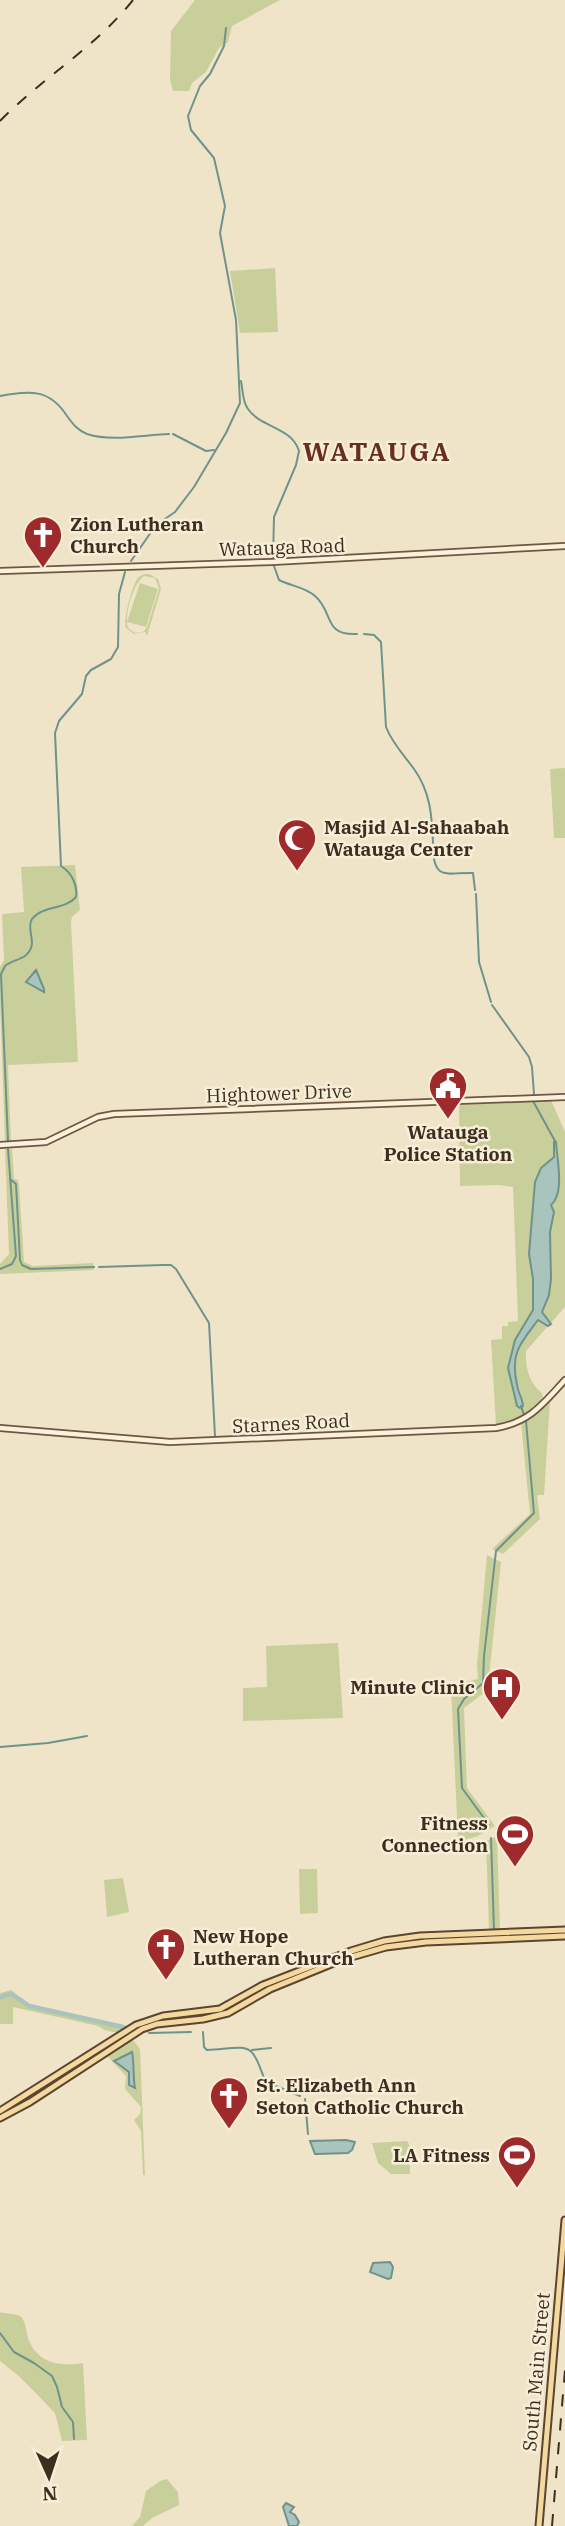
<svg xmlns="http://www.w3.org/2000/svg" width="565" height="2526" viewBox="0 0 565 2526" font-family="'IBM Plex Serif',serif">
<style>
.green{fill:#c9cf9b;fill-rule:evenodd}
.water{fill:#a9c4bc;stroke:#6f938a;stroke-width:2}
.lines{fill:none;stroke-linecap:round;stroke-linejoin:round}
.stream{stroke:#6f938a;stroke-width:2}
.river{stroke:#a9c4bc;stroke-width:4.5}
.secondary-casing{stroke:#6f573f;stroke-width:8}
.primary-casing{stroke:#5b4430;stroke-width:9}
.secondary{stroke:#faf1dc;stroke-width:4.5}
.primary{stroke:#f3d9a0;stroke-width:5}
.rail{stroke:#3d2e20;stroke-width:2;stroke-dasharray:12 12;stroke-linecap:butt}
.labels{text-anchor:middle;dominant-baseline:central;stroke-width:5;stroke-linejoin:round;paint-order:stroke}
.poi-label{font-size:19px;font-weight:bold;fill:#3d2e20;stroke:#f7eed8;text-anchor:start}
.street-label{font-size:19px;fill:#3d2e20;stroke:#f7eed8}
.district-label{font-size:26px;font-weight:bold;letter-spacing:2px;fill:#6b2e1e;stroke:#f7eed8}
</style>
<rect width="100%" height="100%" fill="#f0e4c8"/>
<path class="green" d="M195,0h85l-48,26 -4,16 -9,6 -13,24 -14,11 -3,8h-16l-3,-11 1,-49z
M275,268l3,64 -38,1 -10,-62z
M149,574l9,5 3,10 -14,47 -2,-4 -11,2 -8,-6c-3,-8 6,-43 12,-50 4,-4 6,-4 11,-4zM144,576l11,2 4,11 -12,38 -4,5 -8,1 -7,-5c-4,-13 5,-44 16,-52z
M140,583l18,6 -12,38 -19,-5z
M565,768v70h-11l-4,-69z
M75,865l5,45 -8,7 -1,5 7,140 -70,3 3,77h-6l-5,-141v-34l4,-7 -2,-46 22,-2 -3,-45z
M551,1100l14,32v175l-39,44c-1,16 3,32 16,42l1,5c-11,16 -29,24 -47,27l-5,-85 11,-1v-13h6v-4l10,-1 -5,-134 -15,-2 -38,1 -1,-81z
M5,1149h7l2,30 4,1 1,5 5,77 9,4 60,-3 1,7 -94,4v-10l9,-10z
M550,1401l-6,94h-7l3,24 -37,35 -11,-5 38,-35 -9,-91 19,-12z
M487,1555l14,7 -12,115 23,-5 -48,36 3,80 28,38 -17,10 -18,5 -2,-1 -7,-154 27,-7 -1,-14z
M338,1643l5,75 -100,3v-33l24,-1 -1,-41z
M422,1818h28l1,11 -28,2z
M497,1836l3,94h-11l-3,-89z
M299,1869h18l1,44 -18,1z
M123,1878l6,34 -22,5 -3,-37z
M11,1990l19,14 98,22 -10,7 -14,-3 -6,-4 -85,-19v17h-13v-31z
M133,2040l7,9 5,126h-2l-2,-44 -7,-11 6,-6 1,-7 -16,-18 1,-13 -19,-20z
M407,2141l2,3 1,30h-19l-13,-11 -6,-20z
M0,2312c6,2 16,1 21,5 5,5 5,14 7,21 9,25 31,29 55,25l4,77 -25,1 -7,-28 -35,-36 -20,-16z
M167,2479l11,13 1,13 -27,13 -9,8h-11l8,-9 6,-26 14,-10z"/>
<path class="water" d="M36,970l8,19v3l-18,-10z
M554,1142h2c1,18 9,51 -5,63l3,7 -4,20 1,47 -2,16 -7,17 9,12 -3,2 -10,-6c-18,24 -28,33 -21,65 1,8 6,14 6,21l-3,2 -3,-2 -9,-38 7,-28 18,-30v-31l-4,-25 6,-72 6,-14 13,-11z
M132,2052c2,5 1,27 3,36l-6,-3v-13l-15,-11z
M346,2140l9,2 -3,8 -4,3 -31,1h-2l-5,-13z
M390,2262l3,5 -2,11 -3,1 -18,-7 3,-9z
M286,2503l8,4 -4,5 5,3 4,7 -2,4h-8l-6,-19z"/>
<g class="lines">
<path class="stream" d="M241,381c2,9 1,20 7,28 13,19 44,18 51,42l-3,14 -22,52 -1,41
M0,396c30,-5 49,-8 67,20 6,8 10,14 20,18 25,8 56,1 82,0
M173,434l33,17 8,-1
M131,561l25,-36 19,-13 19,-25 32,-54 14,-30 -4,-83 -16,-87 5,-27 -11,-48 -23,-28 -3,-14 12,-30 10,-12 14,-28 2,-18
M274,566l5,14c12,6 26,7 36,16 19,16 8,40 42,38
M364,634l10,1 7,7 5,85c6,16 18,28 28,42 16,22 18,46 19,74
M433,849c1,33 16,23 40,24l2,17
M476,894l3,68 12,40
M492,1005l37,52 3,10 2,27
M533,1101l22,40
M8,1141l-7,-167 4,-8c6,-5 14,-6 20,-10 15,-12 0,-26 7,-37 11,-14 33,-9 44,-22 2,-12 -5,-25 -15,-31l-6,-133 4,-12 23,-27 4,-18 5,-6 20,-11 7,-12 1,-53 6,-22
M10,1179l6,5 4,76 2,5 9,4 63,-2
M99,1267l64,-2h8l5,4 33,54 6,113
M0,1269l12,-5 4,-8 -8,-107
M521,1406l3,9
M0,1747l48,-4 39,-7
M489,1825l-27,-37 -4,-79 6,-10 19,-16 1,-27 12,-105 38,-38 -8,-92
M491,1838l3,92
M203,2032l1,15 3,3c47,-3 43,-10 60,36h9l24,10
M149,2033l42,-1
M252,2050l19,-2
M305,2099l3,35
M0,2333l14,19 20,11 18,13 5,11 5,20 11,15 1,17"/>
<path class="river" d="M0,1997l11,-3 18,12 94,21"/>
<g class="secondary-casing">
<path id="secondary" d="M0,571l272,-9 293,-16
M0,1145l46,-3 52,-25 16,-3 451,-17
M0,1428l170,14 326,-14c34,-6 47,-24 69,-48"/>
</g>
<g class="primary-casing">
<path id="primary" d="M0,2111l136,-86 27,-9 57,-7 43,-24 88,-34 33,-10 36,-5 145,-6
M0,2118l30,-16 112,-73 15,-5 46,-5 25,-6 42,-24 71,-29 45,-13 40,-5 139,-6
M539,2526l26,-306"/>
</g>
<use href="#secondary" class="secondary"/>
<use href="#primary" class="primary"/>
<path class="rail" d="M0,121c42,-43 96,-74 133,-121
M552,2526l13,-156"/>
</g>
<defs>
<g id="church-pin" transform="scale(2.0125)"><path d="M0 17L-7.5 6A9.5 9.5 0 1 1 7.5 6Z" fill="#9e2a2b" stroke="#f7eed8"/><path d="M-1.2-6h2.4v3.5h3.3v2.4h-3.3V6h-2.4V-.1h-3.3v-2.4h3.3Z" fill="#fff"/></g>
<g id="mosque-pin" transform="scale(2.0125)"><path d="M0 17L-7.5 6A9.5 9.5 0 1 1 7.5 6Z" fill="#9e2a2b" stroke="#f7eed8"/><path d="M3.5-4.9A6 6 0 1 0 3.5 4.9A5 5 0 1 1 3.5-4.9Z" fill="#fff"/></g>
<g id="civic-pin" transform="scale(2.0125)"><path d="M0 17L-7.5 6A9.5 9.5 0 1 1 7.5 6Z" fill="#9e2a2b" stroke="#f7eed8"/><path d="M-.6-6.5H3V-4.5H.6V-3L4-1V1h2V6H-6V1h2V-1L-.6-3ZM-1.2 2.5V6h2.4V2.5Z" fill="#fff"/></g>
<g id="hospital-pin" transform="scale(2.0125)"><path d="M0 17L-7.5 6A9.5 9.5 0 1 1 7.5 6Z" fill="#9e2a2b" stroke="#f7eed8"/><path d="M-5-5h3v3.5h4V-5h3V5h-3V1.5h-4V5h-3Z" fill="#fff"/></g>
<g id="stadium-pin" transform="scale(2.0125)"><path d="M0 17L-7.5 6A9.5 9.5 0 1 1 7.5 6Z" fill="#9e2a2b" stroke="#f7eed8"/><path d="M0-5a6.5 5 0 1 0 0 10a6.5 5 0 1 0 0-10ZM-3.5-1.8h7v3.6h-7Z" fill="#fff"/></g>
</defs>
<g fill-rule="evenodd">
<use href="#church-pin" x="43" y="535"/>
<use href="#mosque-pin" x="297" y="838"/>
<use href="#civic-pin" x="448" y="1086"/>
<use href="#hospital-pin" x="502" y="1687"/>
<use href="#stadium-pin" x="515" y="1834"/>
<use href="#church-pin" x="166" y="1947"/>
<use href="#church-pin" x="229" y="2096"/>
<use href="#stadium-pin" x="517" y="2155"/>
</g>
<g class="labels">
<g class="poi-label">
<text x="70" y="524">Zion Lutheran<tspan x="70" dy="22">Church</tspan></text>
<text x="324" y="827">Masjid Al-Sahaabah<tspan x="324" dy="22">Watauga Center</tspan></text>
<text x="448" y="1132" text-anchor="middle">Watauga<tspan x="448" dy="22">Police Station</tspan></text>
<text x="475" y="1687" text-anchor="end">Minute Clinic</text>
<text x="488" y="1823" text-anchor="end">Fitness<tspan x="488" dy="22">Connection</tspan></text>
<text x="193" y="1936">New Hope<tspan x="193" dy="22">Lutheran Church</tspan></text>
<text x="256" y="2085">St. Elizabeth Ann<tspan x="256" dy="22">Seton Catholic Church</tspan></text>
<text x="490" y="2155" text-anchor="end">LA Fitness</text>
</g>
<g class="street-label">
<text transform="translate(282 547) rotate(-2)">Watauga Road</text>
<text transform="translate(279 1093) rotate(-2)">Hightower Drive</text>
<text transform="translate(291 1423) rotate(-3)">Starnes Road</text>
<text transform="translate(536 2372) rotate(-85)">South Main Street</text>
</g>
<g class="district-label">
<text x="377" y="451">WATAUGA</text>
</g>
</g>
<g transform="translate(49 2477) rotate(177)" stroke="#f7eed8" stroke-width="5" paint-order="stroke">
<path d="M0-5L12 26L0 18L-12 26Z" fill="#3d2e20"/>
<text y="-10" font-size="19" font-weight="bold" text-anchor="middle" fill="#3d2e20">N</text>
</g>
</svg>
